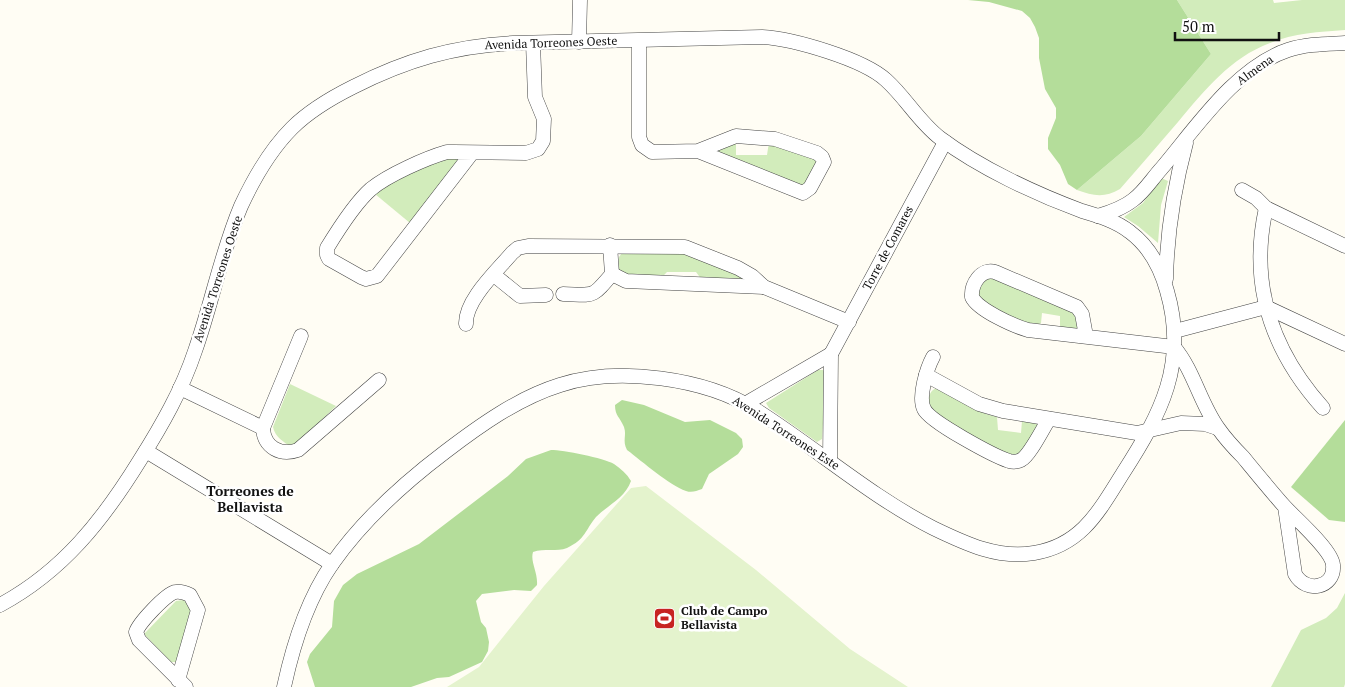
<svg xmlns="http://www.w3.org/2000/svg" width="1345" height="687" font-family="'PT Serif',serif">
  <rect width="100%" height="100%" fill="#fffdf4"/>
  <g fill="#d2ecbb">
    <path d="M1177 0H1273L1274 3 1302 0H1345V30C1319 32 1294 33 1270 43 1230 58 1205 90 1178 122 1159 144 1140 166 1120 189 1105 198 1093 196 1077 190L1141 136 1211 54Z"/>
    <polygon points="734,142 736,145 736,155 767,155 769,142 818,159 806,187 717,151"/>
    <polygon points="447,156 456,158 458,160 410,223 375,194 379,189"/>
    <polygon points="1161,178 1168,181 1161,205 1158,243 1138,226 1124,217 1143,203"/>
    <polygon points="682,250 743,274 744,280 702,280 696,272 667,272 660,279 627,277 618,271 619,257 622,253"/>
    <polygon points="987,276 1076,312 1079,327 1078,329 1060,327 1060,316 1042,313 1041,323 1039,324 1018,322 979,301 976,295"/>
    <polygon points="818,370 823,370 826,374 822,439 817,442 769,408 766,403"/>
    <path d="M290 384 336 406 301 440 291 447C284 442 275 437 273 427Z"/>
    <path d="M937 388 986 414 997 417 998 430 1021 433 1022 421 1038 423 1039 425 1020 454 1015 457 968 437 929 410C929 401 927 391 937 388Z"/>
    <polygon points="1345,593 1345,684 1344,687 1271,687 1301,630 1326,618 1337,608"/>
    <polygon points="183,600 189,602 192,608 179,662 171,662 144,634 176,601"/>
  </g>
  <g fill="#b4dd9a">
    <polygon points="968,0 1177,0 1211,54 1141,136 1077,190 1068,184 1060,165 1048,149 1048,138 1056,118 1056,108 1045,89 1039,58 1039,38 1035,27 1030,18 1022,11 989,2"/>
    <path d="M622 400 644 405 685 422 710 420 736 433 742 439 743 447 738 454 709 474 702 489C696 491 692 493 686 491 669 485 643 462 627 450 622 440 627 436 624 427 620 417 615 416 615 405Z"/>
    <polygon points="1345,420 1345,522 1329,520 1291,487"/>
    <path d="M551 450C563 450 604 458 614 464 621 469 627 474 631 481 625 498 608 505 596 517 585 530 586 539 567 548 557 552 544 548 533 552 530 562 538 572 537 585L531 591 514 590 482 594 476 601 481 622 486 628 489 642 488 651 482 662 449 677 437 678 411 687H315L307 662 310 654 332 627 334 601 343 585 357 574 419 544 508 476 526 459Z"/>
  </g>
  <polygon fill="#e4f3cd" points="646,486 756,570 850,649 908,687 447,687 479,667 544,586 631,488"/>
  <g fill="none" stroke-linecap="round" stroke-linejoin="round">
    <defs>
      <g id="minor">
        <polyline points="639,41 639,137 642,145 652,152 698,151 736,136 775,139 817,153 822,157 824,162 810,188 803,193 698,151"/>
        <polyline points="579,42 580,0"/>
        <path d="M472 153 377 276 366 279 361 277 329 259 327 255V248C338 230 355 203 371 189 388 175 426 158 447 152H454L526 153 538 149 543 141 544 119 535 97 533 43"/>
        <polyline points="1242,190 1256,198 1266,208 1345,246"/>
        <path d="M1266 208C1249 284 1272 351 1323 408"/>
        <path d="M1098 216C1111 212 1123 208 1133 200 1144 192 1152 179 1161 169 1195 129 1236 67 1288 50 1306 44 1326 44 1345 43"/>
        <polyline points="612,274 626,281 764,287"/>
        <polyline points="494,275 520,296 546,295"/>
        <path d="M1166 279C1167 233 1174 188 1186 143"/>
        <path d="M563 294C594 295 591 299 612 274L610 245"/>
        <path d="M466 324C465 300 497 271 512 253L518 248 528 246 685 247 738 268 752 276 764 287 849 322"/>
        <polyline points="1175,331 1266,307 1345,344"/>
        <path d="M301 336 263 428C264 448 281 456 298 450L379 380"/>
        <path d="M1086 336 1082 314 1077 307 995 272C981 268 971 284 972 297 978 310 1014 326 1028 330L1174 347C1194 371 1200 403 1218 428 1225 438 1234 448 1243 457 1257 474 1270 490 1285 507 1296 519 1332 550 1333 565 1335 588 1306 594 1295 574L1285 507"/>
        <path d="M933 357C927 368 918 397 924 409 930 422 994 456 1009 461 1013 462 1017 462 1021 460 1030 455 1043 428 1049 419"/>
        <polyline points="926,375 979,404 1003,411 1137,433 1181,423 1205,424 1217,428"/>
        <polyline points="180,388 263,428"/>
        <polyline points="745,404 831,354"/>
        <polyline points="146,451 332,564"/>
        <polyline points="830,461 831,354 945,142"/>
        <path d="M0 605C63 571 103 520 140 460 162 425 182 390 195 351 212 303 221 253 241 206 254 178 270 150 292 128 310 110 331 98 353 87 406 60 454 46 513 43L762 37C794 39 863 59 886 80 906 98 919 122 940 138 980 168 1036 194 1082 211 1099 216 1116 221 1130 232 1150 247 1161 269 1167 291 1188 363 1161 414 1123 473 1099 511 1082 545 1034 553 998 559 966 544 933 528 870 496 816 448 756 410 705 378 618 366 560 385 518 398 479 426 445 452 404 483 362 521 332 564 307 600 293 645 284 687"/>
        <path d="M178 680 198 610 190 595C186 593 180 591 175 592 165 595 139 623 136 632L139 640 186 687"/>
      </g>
    </defs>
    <use href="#minor" stroke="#444" stroke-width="15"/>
    <use href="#minor" stroke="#fff" stroke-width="14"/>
  </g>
  <defs>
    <symbol id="stadium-square" viewBox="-11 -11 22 22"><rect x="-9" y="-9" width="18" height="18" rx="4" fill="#c72322" stroke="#fff"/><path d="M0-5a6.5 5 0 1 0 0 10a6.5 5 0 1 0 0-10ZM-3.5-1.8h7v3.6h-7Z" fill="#fff"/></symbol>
  </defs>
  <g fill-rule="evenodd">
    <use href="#stadium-square" x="652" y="606" width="25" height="25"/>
  </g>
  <g text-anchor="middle" stroke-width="5" stroke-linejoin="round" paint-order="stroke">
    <g font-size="12" fill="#111" stroke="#fff">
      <text transform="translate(551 43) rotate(-2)" y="4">Avenida Torreones Oeste</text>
      <text transform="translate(1255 70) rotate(-36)" y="4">Almena</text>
      <text transform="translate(888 248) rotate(-62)" y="4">Torre de Comares</text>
      <text transform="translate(218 279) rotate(-72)" y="4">Avenida Torreones Oeste</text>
      <text transform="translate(786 433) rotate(33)" y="4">Avenida Torreones Este</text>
    </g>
    <g font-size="12" font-weight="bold" fill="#111" stroke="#fff" text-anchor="start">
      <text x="681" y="615">Club de Campo<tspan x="681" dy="14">Bellavista</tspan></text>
    </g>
    <g font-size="14" font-weight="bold" fill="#111" stroke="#fff">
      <text x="250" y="496">Torreones de<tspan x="250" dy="16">Bellavista</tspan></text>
    </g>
  </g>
  <path d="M1175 32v8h104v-8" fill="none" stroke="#111111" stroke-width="2.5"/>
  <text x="1182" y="32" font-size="15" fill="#111111" stroke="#ffffff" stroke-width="4" paint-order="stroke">50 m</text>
</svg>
